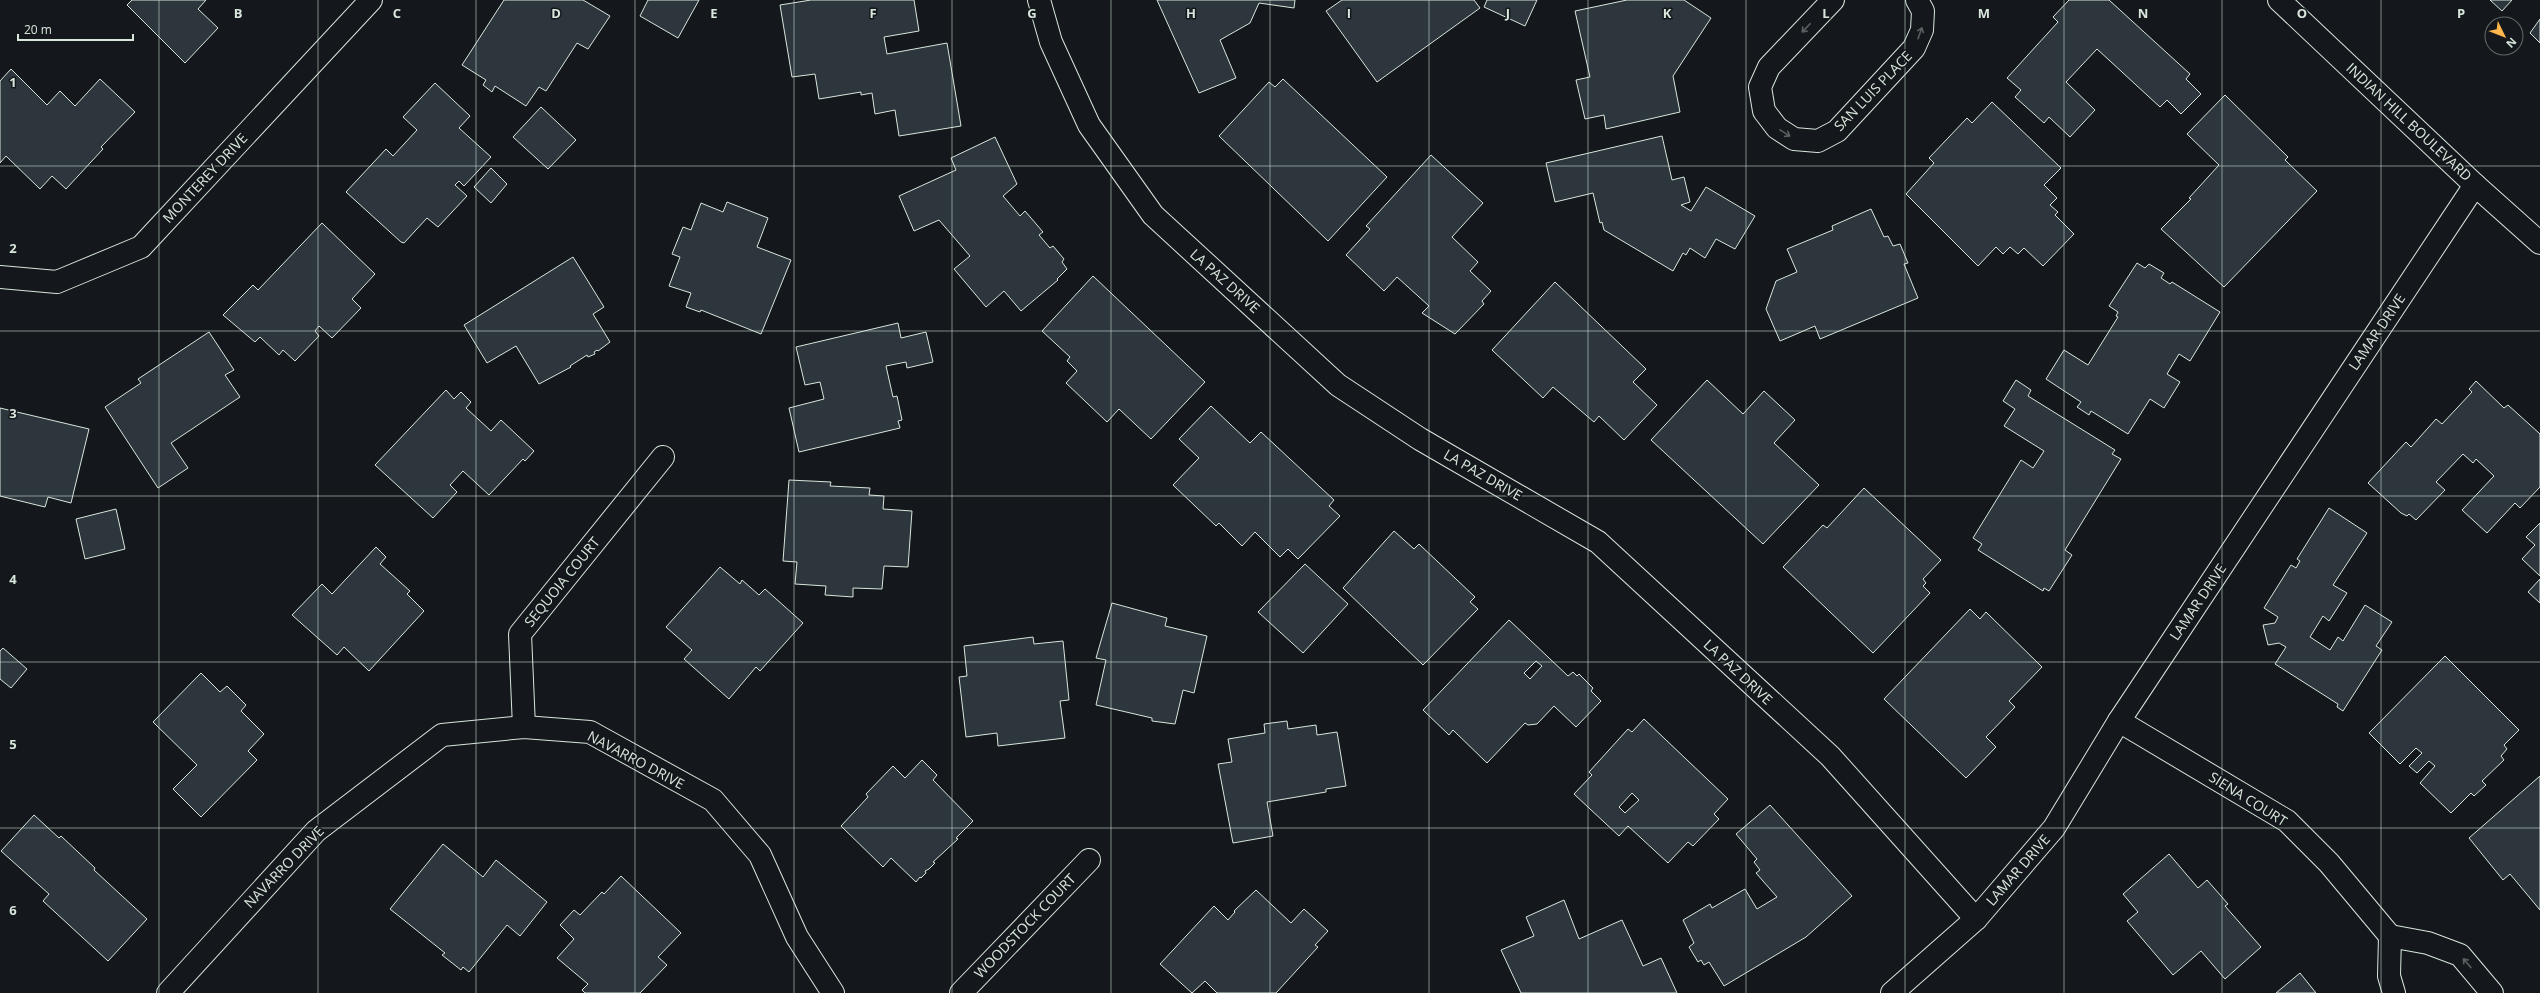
<svg xmlns="http://www.w3.org/2000/svg" width="2540" height="993" font-family="'Open Sans',sans-serif">
  <rect width="100%" height="100%" fill="#14181c"/>
  <g fill="#2c363c" stroke="#d8e6dc" fill-rule="evenodd">
    <polygon points="132,0 206,0 198,9 218,28 185,63 127,5"/>
    <polygon points="504,0 583,0 610,16 588,49 577,43 546,91 539,87 526,106 495,86 492,92 483,85 486,80 462,65"/>
    <polygon points="648,0 699,0 678,38 640,16"/>
    <polygon points="811,0 914,0 919,31 884,37 887,54 947,43 961,126 899,136 895,110 875,114 872,93 861,95 861,92 819,99 815,74 792,77 780,5"/>
    <polygon points="1157,0 1295,0 1294,8 1259,3 1250,23 1220,40 1236,78 1199,93"/>
    <polygon points="1342,0 1474,0 1480,8 1377,82 1326,11"/>
    <polygon points="1487,0 1537,0 1525,26 1484,7"/>
    <polygon points="1627,0 1684,0 1711,18 1673,76 1680,112 1606,129 1604,115 1585,119 1576,80 1590,77 1575,11"/>
    <polygon points="2069,0 2109,0 2190,74 2186,79 2201,94 2181,114 2167,100 2160,107 2097,49 2066,82 2095,110 2070,137 2049,117 2044,123 2015,97 2021,90 2007,78 2058,22 2053,17"/>
    <polygon points="2490,0 2512,0 2502,11"/>
    <polygon points="2540,19 2540,43 2530,33"/>
    <polygon points="11,69 47,105 60,91 75,106 100,79 135,112 101,147 103,149 66,189 52,176 40,189 6,156 0,163 0,81"/>
    <polygon points="1283,79 1387,177 1328,241 1219,136 1269,82 1275,87"/>
    <polygon points="435,83 470,116 459,128 491,157 464,186 459,181 455,185 467,196 438,227 427,218 404,243 401,242 346,192 386,149 393,156 417,130 403,117"/>
    <polygon points="2225,95 2288,157 2285,160 2317,191 2224,287 2161,229 2191,199 2189,198 2219,165 2187,134"/>
    <polygon points="1992,102 2061,168 2044,185 2057,198 2050,205 2058,212 2055,215 2074,234 2043,266 2024,248 2018,254 2010,247 2003,254 1996,247 1978,266 1906,194 1934,163 1929,158 1967,118 1972,123"/>
    <polygon points="541,107 576,140 548,169 513,137"/>
    <polygon points="1662,136 1672,180 1684,177 1690,202 1681,205 1691,211 1706,187 1755,216 1735,249 1716,239 1705,258 1690,248 1686,255 1683,253 1673,271 1604,230 1602,222 1600,223 1593,193 1555,202 1546,163"/>
    <polygon points="995,137 1017,184 1003,196 1020,216 1025,211 1043,232 1039,235 1050,248 1053,246 1064,259 1062,262 1067,269 1057,279 1058,280 1021,311 1004,291 986,307 954,269 970,256 939,220 914,231 899,196 956,170 951,158"/>
    <polygon points="1431,155 1483,203 1452,237 1478,262 1470,271 1491,291 1482,301 1484,304 1455,334 1422,313 1429,306 1397,277 1384,291 1346,255 1370,229 1366,226"/>
    <polygon points="491,168 507,184 491,203 474,187"/>
    <polygon points="727,202 768,218 757,247 791,260 761,334 701,310 700,312 686,307 691,293 669,286 680,257 672,254 683,227 691,230 701,203 723,212"/>
    <polygon points="1871,209 1884,237 1888,236 1893,246 1900,244 1908,263 1904,264 1918,298 1820,339 1815,326 1780,341 1766,309 1776,281 1797,272 1787,249 1833,230 1832,226"/>
    <polygon points="322,223 375,274 352,299 361,308 332,338 319,326 315,331 319,336 295,361 283,350 279,355 260,337 255,342 223,315 253,285 258,290"/>
    <polygon points="573,257 604,307 593,314 610,342 598,351 597,350 594,352 595,354 588,357 587,355 570,366 571,367 539,384 516,346 487,363 464,325"/>
    <polygon points="2137,263 2145,268 2149,264 2164,273 2161,278 2170,284 2172,282 2220,312 2190,361 2179,354 2167,374 2180,382 2164,408 2150,399 2128,434 2091,411 2089,415 2077,407 2081,402 2046,379 2064,350 2088,365 2118,317 2116,316 2118,312 2109,306"/>
    <polygon points="1093,276 1205,382 1151,439 1119,409 1107,422 1066,383 1077,371 1067,361 1070,357 1042,331"/>
    <polygon points="1555,282 1646,369 1633,382 1657,405 1624,440 1599,416 1594,422 1553,387 1543,398 1492,350"/>
    <polygon points="898,323 901,338 926,332 933,362 907,368 906,362 886,366 893,397 897,396 902,420 898,421 900,428 799,452 789,408 824,399 820,382 805,385 796,347"/>
    <polygon points="209,332 234,370 225,375 240,397 171,443 188,468 158,488 105,407 141,383 138,379"/>
    <polygon points="1707,380 1743,414 1764,391 1795,420 1774,443 1819,485 1763,544 1651,440"/>
    <polygon points="2016,380 2031,390 2028,396 2115,450 2112,454 2121,459 2065,550 2072,555 2049,591 2044,588 2043,591 1978,550 1982,544 1973,538 2021,460 2033,468 2044,451 2004,426 2015,409 2003,401"/>
    <polygon points="2476,381 2504,408 2508,405 2540,434 2540,487 2520,508 2515,503 2487,533 2462,510 2494,476 2476,459 2473,463 2463,454 2436,482 2445,490 2416,520 2409,514 2407,516 2401,513 2368,483 2406,442 2411,447 2436,419 2442,424 2472,392 2469,389"/>
    <polygon points="446,390 454,399 461,392 471,402 466,408 491,431 501,420 534,451 525,461 523,459 489,495 463,471 450,485 457,492 433,518 375,465"/>
    <polygon points="1211,406 1250,443 1261,432 1334,500 1329,506 1340,516 1298,559 1288,549 1280,557 1255,532 1242,546 1219,523 1216,526 1173,485 1199,458 1179,439"/>
    <polygon points="0,408 89,429 71,503 48,497 45,507 0,496"/>
    <polygon points="789,480 831,482 830,486 870,488 869,495 884,496 883,509 912,511 908,567 884,566 882,589 853,588 853,597 825,595 826,586 795,584 797,562 783,561"/>
    <polygon points="1864,488 1941,560 1923,579 1926,583 1923,586 1930,593 1873,653 1783,567 1823,525 1827,528"/>
    <polygon points="2329,508 2367,533 2333,585 2347,593 2329,621 2323,616 2310,637 2330,650 2338,637 2343,641 2365,605 2392,622 2376,646 2382,650 2343,711 2337,707 2338,704 2275,664 2286,647 2279,643 2268,645 2263,625 2275,623 2278,617 2264,608 2291,565 2296,568 2300,561 2297,559"/>
    <polygon points="116,509 125,549 85,559 76,519"/>
    <polygon points="2540,523 2540,576 2522,559 2535,545 2526,537"/>
    <polygon points="1394,531 1414,549 1419,544 1475,597 1470,602 1478,609 1423,665 1343,588"/>
    <polygon points="376,547 386,557 380,564 410,591 407,594 424,611 369,671 344,647 337,655 292,615 322,584 332,594"/>
    <polygon points="1305,564 1348,604 1303,653 1258,612"/>
    <polygon points="720,567 740,584 742,580 759,595 765,589 803,623 760,671 756,667 729,699 684,659 692,650 666,627"/>
    <polygon points="2540,579 2540,603 2528,592"/>
    <polygon points="1112,603 1167,618 1165,626 1207,636 1194,693 1183,690 1175,724 1152,721 1152,718 1096,705 1106,660 1096,658"/>
    <polygon points="1970,609 1980,619 1986,612 2042,667 2009,701 2015,707 1986,737 1996,747 1966,778 1884,699"/>
    <path d="M1509 620 1568 676 1573 672 1577 676 1579 674 1593 688 1591 691 1601 701 1576 727 1554 706 1537 724 1528 725 1525 723 1487 763 1453 730 1449 735 1423 710ZM1536 661 1542 666 1530 679 1524 673Z"/>
    <polygon points="1033,637 1034,644 1063,641 1069,700 1060,701 1065,738 998,746 997,733 966,737 959,677 967,676 964,646"/>
    <polygon points="3,648 27,669 11,688 0,679 0,651"/>
    <polygon points="2445,656 2519,730 2504,745 2507,749 2501,756 2504,760 2482,781 2486,785 2474,796 2471,793 2451,813 2420,783 2435,766 2429,761 2417,773 2409,766 2422,753 2416,748 2400,764 2369,733"/>
    <polygon points="201,673 220,692 227,686 246,705 241,711 264,734 248,751 257,760 201,817 173,789 197,765 153,722"/>
    <path d="M1644 719 1728 799 1714 814 1719 819 1693 846 1688 842 1668 863 1628 826 1619 836 1574 794 1592 775 1589 772 1628 729 1632 732ZM1632 793 1639 800 1625 813 1619 807Z"/>
    <polygon points="1287,721 1288,729 1316,725 1317,735 1337,732 1346,786 1326,789 1326,792 1267,802 1273,836 1233,843 1218,764 1232,762 1228,739 1265,733 1264,724"/>
    <polygon points="922,760 937,775 933,780 973,821 956,838 958,839 933,862 935,863 929,869 925,871 926,873 921,878 920,877 916,882 891,858 883,867 841,826 868,797 866,794 893,766 905,778"/>
    <polygon points="2540,776 2540,910 2510,874 2503,880 2469,838"/>
    <polygon points="1770,805 1852,896 1806,937 1724,986 1709,962 1704,965 1701,960 1698,962 1689,947 1694,943 1683,920 1710,904 1712,908 1745,889 1757,909 1777,897 1756,873 1760,870 1754,862 1757,859 1736,834"/>
    <polygon points="34,815 59,838 61,836 95,868 94,870 147,919 108,961 43,901 49,894 1,851"/>
    <polygon points="443,844 483,877 496,860 547,902 520,936 507,925 469,972 463,967 461,970 442,955 445,953 390,909"/>
    <polygon points="2169,854 2198,888 2207,880 2228,904 2225,906 2261,947 2225,979 2201,951 2173,975 2127,921 2138,912 2123,894"/>
    <polygon points="621,876 681,933 658,957 667,965 640,993 585,993 582,990 588,984 557,958 574,939 560,925 574,910 580,915 602,892 604,894"/>
    <polygon points="1256,890 1291,923 1304,909 1328,931 1315,945 1318,947 1276,993 1217,993 1205,981 1192,993 1160,964 1214,906 1228,920 1235,912 1234,911"/>
    <polygon points="1564,900 1579,939 1622,920 1643,966 1661,958 1677,993 1521,993 1501,950 1534,936 1526,917"/>
    <polygon points="2300,973 2316,993 2276,993"/>
  </g>
  <g fill="none" stroke-linecap="round" stroke-linejoin="round">
    <defs>
      <g id="minor">
        <polyline points="1039,0 1051,42 1089,125 1153,215 1338,385 1420,439 1598,542 1830,756 1976,919"/>
        <polyline points="1833,0 1769,67 1760,87 1764,111 1777,128 1794,139 1818,141 1837,131 1914,48 1922,30 1923,11 1917,0"/>
        <polyline points="0,277 57,282 141,247 371,0"/>
        <polyline points="2119,721 2287,821 2329,863 2390,936"/>
        <polyline points="524,727 520,634 663,457"/>
        <polyline points="168,993 316,831 442,735 524,727 590,732 713,800 760,855 797,937 833,993"/>
        <polyline points="961,993 1089,860"/>
        <polyline points="1892,993 1976,919 2054,828 2119,721 2475,185"/>
        <polyline points="2394,993 2389,976 2390,936 2428,943 2460,955 2492,993"/>
      </g>
      <polyline id="tertiary" points="2279,0 2475,185 2540,243"/>
    </defs>
    <use href="#minor" stroke="#d8e6dc" stroke-width="24"/>
    <use href="#tertiary" stroke="#d8e6dc" stroke-width="24"/>
    <use href="#minor" stroke="#14181c" stroke-width="22"/>
    <use href="#tertiary" stroke="#14181c" stroke-width="22"/>
  </g>
  <defs><path id="oneway-shaft" d="M-6 0H5M1.5-3L5.5 0L1.5 3" fill="none" stroke-width="1.6" stroke-linecap="round" stroke-linejoin="round"/></defs>
  <g stroke="#59605f">
    <use href="#oneway-shaft" transform="translate(1806 28) rotate(134)"/>
    <use href="#oneway-shaft" transform="translate(1920 33) rotate(-71)"/>
    <use href="#oneway-shaft" transform="translate(1785 133) rotate(32)"/>
    <use href="#oneway-shaft" transform="translate(2467 963) rotate(-130)"/>
  </g>
  <path fill="none" stroke="#d8e6dc" stroke-width="1" stroke-opacity="0.55" d="M159 0V993M318 0V993M476 0V993M635 0V993M794 0V993M952 0V993M1111 0V993M1270 0V993M1429 0V993M1588 0V993M1746 0V993M1905 0V993M2064 0V993M2222 0V993M2381 0V993M0 166H2540M0 331H2540M0 496H2540M0 662H2540M0 828H2540"/>
  <g text-anchor="middle" stroke-width="3" stroke-linejoin="round" paint-order="stroke">
    <g font-size="14" fill="#d8e6dc" stroke="#14181c">
      <text transform="translate(1873 91) rotate(-46)" y="5">SAN LUIS PLACE</text>
      <text transform="translate(2409 122) rotate(43)" y="5">INDIAN HILL BOULEVARD</text>
      <text transform="translate(205 178) rotate(-47)" y="5">MONTEREY DRIVE</text>
      <text transform="translate(1225 281) rotate(42)" y="5">LA PAZ DRIVE</text>
      <text transform="translate(2377 332) rotate(-56)" y="5">LAMAR DRIVE</text>
      <text transform="translate(1483 475) rotate(30)" y="5">LA PAZ DRIVE</text>
      <text transform="translate(562 582) rotate(-51)" y="5">SEQUOIA COURT</text>
      <text transform="translate(2198 602) rotate(-56)" y="5">LAMAR DRIVE</text>
      <text transform="translate(1738 672) rotate(43)" y="5">LA PAZ DRIVE</text>
      <text transform="translate(636 760) rotate(28)" y="5">NAVARRO DRIVE</text>
      <text transform="translate(2248 799) rotate(32)" y="5">SIENA COURT</text>
      <text transform="translate(284 867) rotate(-46)" y="5">NAVARRO DRIVE</text>
      <text transform="translate(2018 870) rotate(-49)" y="5">LAMAR DRIVE</text>
      <text transform="translate(1025 926) rotate(-46)" y="5">WOODSTOCK COURT</text>
    </g>
  </g>
  <g font-size="13" text-anchor="middle" font-weight="bold" fill="#d8e6dc" stroke="#14181c" stroke-width="3" stroke-linejoin="round" paint-order="stroke">
    <text x="238" y="18">B</text>
    <text x="397" y="18">C</text>
    <text x="556" y="18">D</text>
    <text x="714" y="18">E</text>
    <text x="873" y="18">F</text>
    <text x="1032" y="18">G</text>
    <text x="1191" y="18">H</text>
    <text x="1349" y="18">I</text>
    <text x="1508" y="18">J</text>
    <text x="1667" y="18">K</text>
    <text x="1826" y="18">L</text>
    <text x="1984" y="18">M</text>
    <text x="2143" y="18">N</text>
    <text x="2302" y="18">O</text>
    <text x="2461" y="18">P</text>
    <text x="13" y="87">1</text>
    <text x="13" y="253">2</text>
    <text x="13" y="418">3</text>
    <text x="13" y="584">4</text>
    <text x="13" y="749">5</text>
    <text x="13" y="915">6</text>
  </g>
  <g transform="translate(2504 36) rotate(133)"><circle r="19" fill="#14181c" stroke="#626a69"/>
  <path d="M0-3L7 15L0 10L-7 15Z" fill="#ffb74d"/>
  <text y="-6" font-size="11" font-weight="bold" text-anchor="middle" fill="#d8e6dc">N</text>
  </g>
  <path d="M18 34v6h115v-6" fill="none" stroke="#d8e6dc" stroke-width="2"/>
  <text x="24" y="34" font-size="12" fill="#d8e6dc" stroke="#14181c" stroke-width="3" paint-order="stroke">20 m</text>
</svg>
